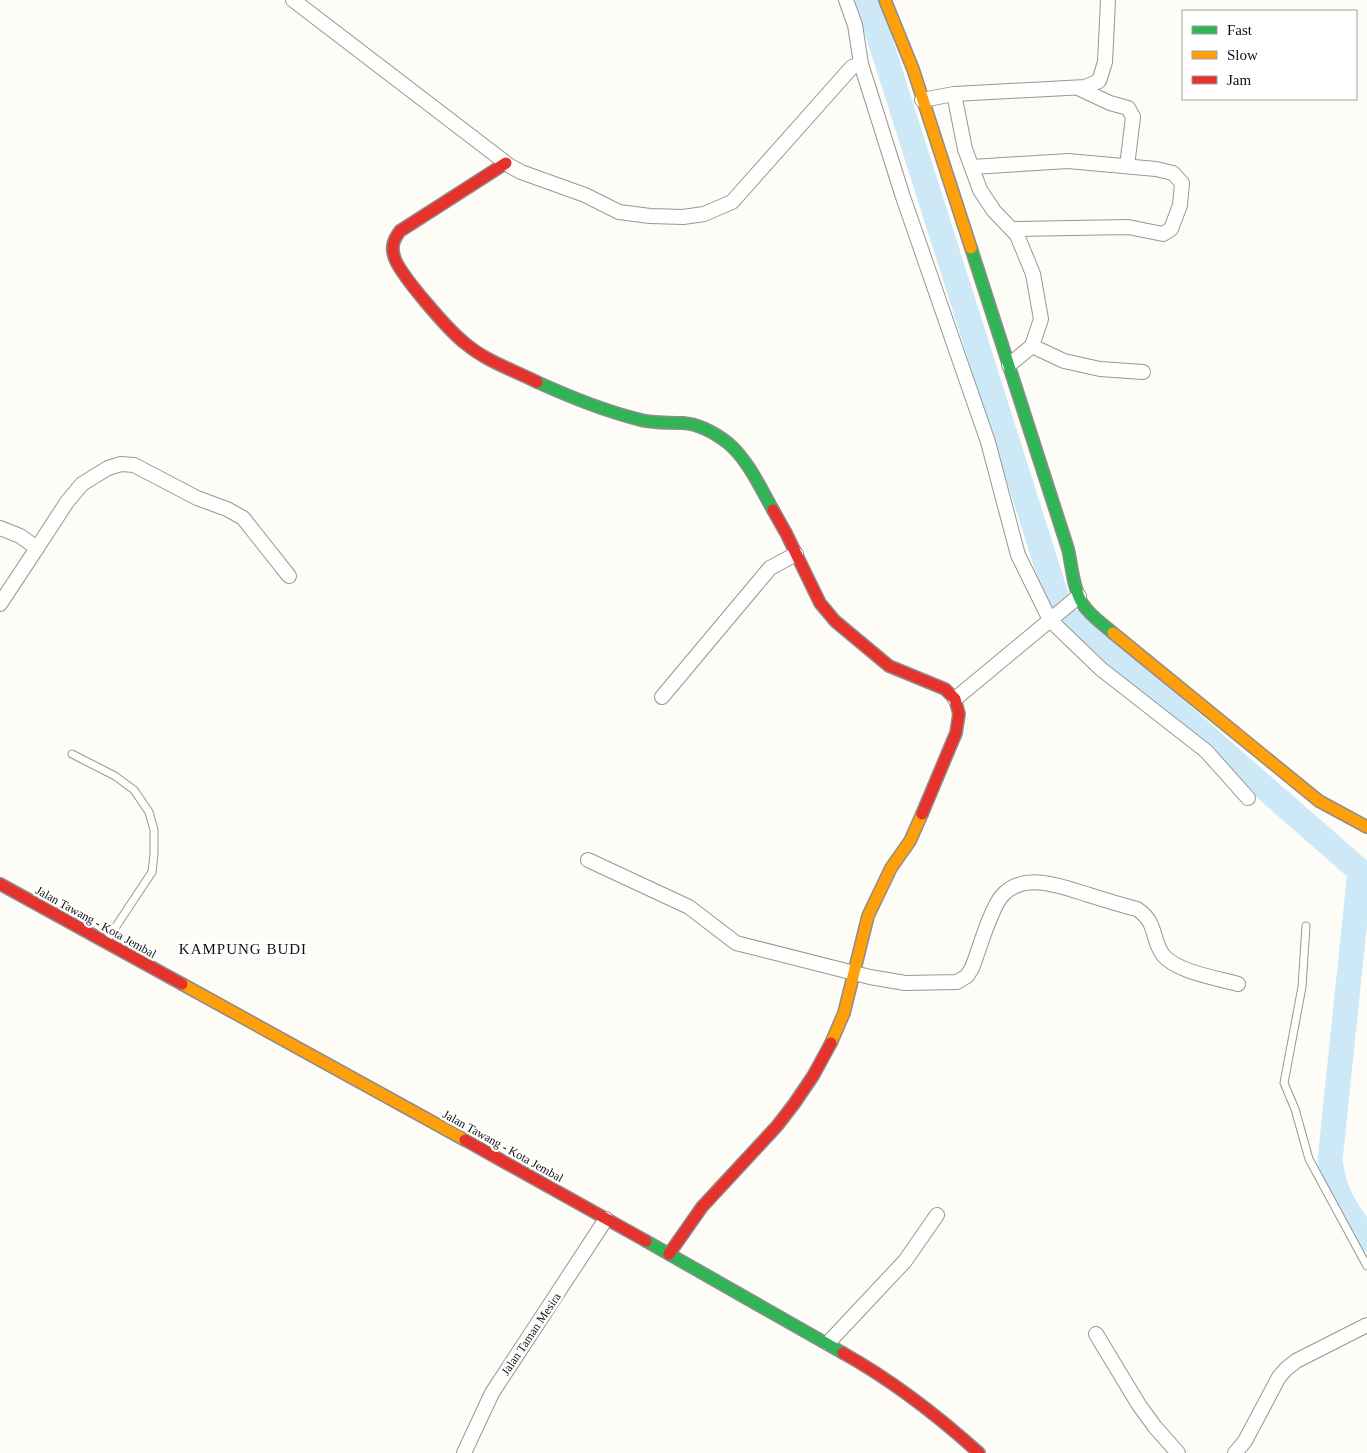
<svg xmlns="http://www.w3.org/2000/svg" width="1367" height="1453" font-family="Georgia,serif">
  <rect width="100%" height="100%" fill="#fdfcf7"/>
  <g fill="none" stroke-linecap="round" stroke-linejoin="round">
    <g stroke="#cde8f7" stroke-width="25">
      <polyline points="865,0 874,21 1056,595"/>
      <path d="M1075 622 1360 871 1330 1160C1334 1196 1347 1210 1367 1239"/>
    </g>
    <defs>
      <g id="lane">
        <polyline points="72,754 115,776 134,790 149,812 154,830 154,854 152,872 107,940"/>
        <polyline points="1306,926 1302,987 1284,1083 1295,1109 1309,1159 1367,1266"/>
      </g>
      <g id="street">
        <polyline points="293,0 510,166 521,172 585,195 619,212 650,216 683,217 704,214 732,202 852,67 861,64"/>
        <polyline points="846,0 855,25 861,64 903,197 988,442 1018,555 1050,620 1101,669 1206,751 1248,798"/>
        <polyline points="1078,88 1110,103 1128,108 1133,117 1127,166"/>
        <polyline points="954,94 965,149 980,190 994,211 1017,235 1033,274 1041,319 1032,346 1009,365"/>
        <polyline points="922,100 954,94 1085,87 1099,81 1105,62 1108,0"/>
        <polyline points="972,167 1068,161 1156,169 1173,173 1182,183 1180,205 1171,229 1163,234 1128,227 1012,229"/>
        <polyline points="1032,346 1064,361 1100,369 1143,372"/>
        <polyline points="0,528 20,536 37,548 0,604"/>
        <polyline points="37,548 67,502 82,484 108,468 121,464 134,465 197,498 227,509 243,518 289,576"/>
        <polyline points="662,697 770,568 796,554"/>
        <polyline points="955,699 1079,596"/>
        <path d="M588 860 689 907 736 943 870 977 905 983 957 982 967 976 972 968C979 950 990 911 1001 897 1023 870 1063 887 1089 895 1105 900 1121 905 1137 909 1158 923 1151 939 1163 955 1177 972 1217 978 1238 984"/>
        <polyline points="1096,1334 1139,1405 1155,1427 1178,1453"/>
        <polyline points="828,1343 905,1261 937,1215"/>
        <polyline points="464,1453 492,1393 606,1219"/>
        <polyline points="1235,1453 1245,1441 1279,1377 1286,1369 1296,1361 1367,1325"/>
      </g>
      <g id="fast">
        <path d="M971 248 1068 549C1072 566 1073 588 1082 603 1089 615 1103 624 1113 633"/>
        <path d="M537 382C570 397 602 410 637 419 654 424 666 422 683 423 699 424 715 433 728 443 748 460 760 487 773 510"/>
        <polyline points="646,1241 843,1353"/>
      </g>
      <g id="slow">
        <polyline points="885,0 913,69 971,248"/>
        <polyline points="1113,633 1319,801 1367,827"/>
        <polyline points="182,984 465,1140"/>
        <polyline points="831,1043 844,1013 868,916 891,868 910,841 922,814"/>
      </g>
      <g id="jam">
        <path d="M506 163 400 231C394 239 391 246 394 256 398 273 450 332 466 344 486 361 513 370 537 382"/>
        <polyline points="773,510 786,533 820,603 835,621 889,666 945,689 955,699 959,714 956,733 922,814"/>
        <polyline points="0,884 182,984"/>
        <polyline points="465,1140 646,1241"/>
        <polyline points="669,1254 702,1207 777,1126 794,1104 813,1076 831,1043"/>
        <path d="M843 1353C893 1381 937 1415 979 1453"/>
      </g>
    </defs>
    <use href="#lane" stroke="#979795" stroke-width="9"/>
    <use href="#street" stroke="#979795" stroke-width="16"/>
    <use href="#fast" stroke="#8e8d8b" stroke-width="14"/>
    <use href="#slow" stroke="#8e8d8b" stroke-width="14"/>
    <use href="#jam" stroke="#8e8d8b" stroke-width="14"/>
    <use href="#lane" stroke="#fffffe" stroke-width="7"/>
    <use href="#street" stroke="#fffffe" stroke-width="14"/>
    <use href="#fast" stroke="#30b455" stroke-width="11"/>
    <use href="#slow" stroke="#ff9f0a" stroke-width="11"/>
    <use href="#jam" stroke="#e5322d" stroke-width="11"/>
  </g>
  <g text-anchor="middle" stroke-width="5" stroke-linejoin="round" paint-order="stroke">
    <g font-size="12" fill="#111" stroke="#fff">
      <text transform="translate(96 922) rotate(29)" y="4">Jalan Tawang - Kota Jembal</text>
      <text transform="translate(503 1146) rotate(29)" y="4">Jalan Tawang - Kota Jembal</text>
      <text transform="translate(531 1334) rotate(-56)" y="4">Jalan Taman Mesira</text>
    </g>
    <g font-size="15" letter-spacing="1" fill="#111" stroke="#fff">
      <text x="243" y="954">KAMPUNG BUDI</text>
    </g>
  </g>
  <rect x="1182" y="10" width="175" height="90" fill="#ffffff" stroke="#a0a0a0"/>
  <rect x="1192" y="26" width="25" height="8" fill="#30b455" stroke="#a0a0a0"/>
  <text x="1227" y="35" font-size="15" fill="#111111">Fast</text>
  <rect x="1192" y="51" width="25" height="8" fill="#ff9f0a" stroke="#a0a0a0"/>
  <text x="1227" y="60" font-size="15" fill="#111111">Slow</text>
  <rect x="1192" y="76" width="25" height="8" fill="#e5322d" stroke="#a0a0a0"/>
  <text x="1227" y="85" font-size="15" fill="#111111">Jam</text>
</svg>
